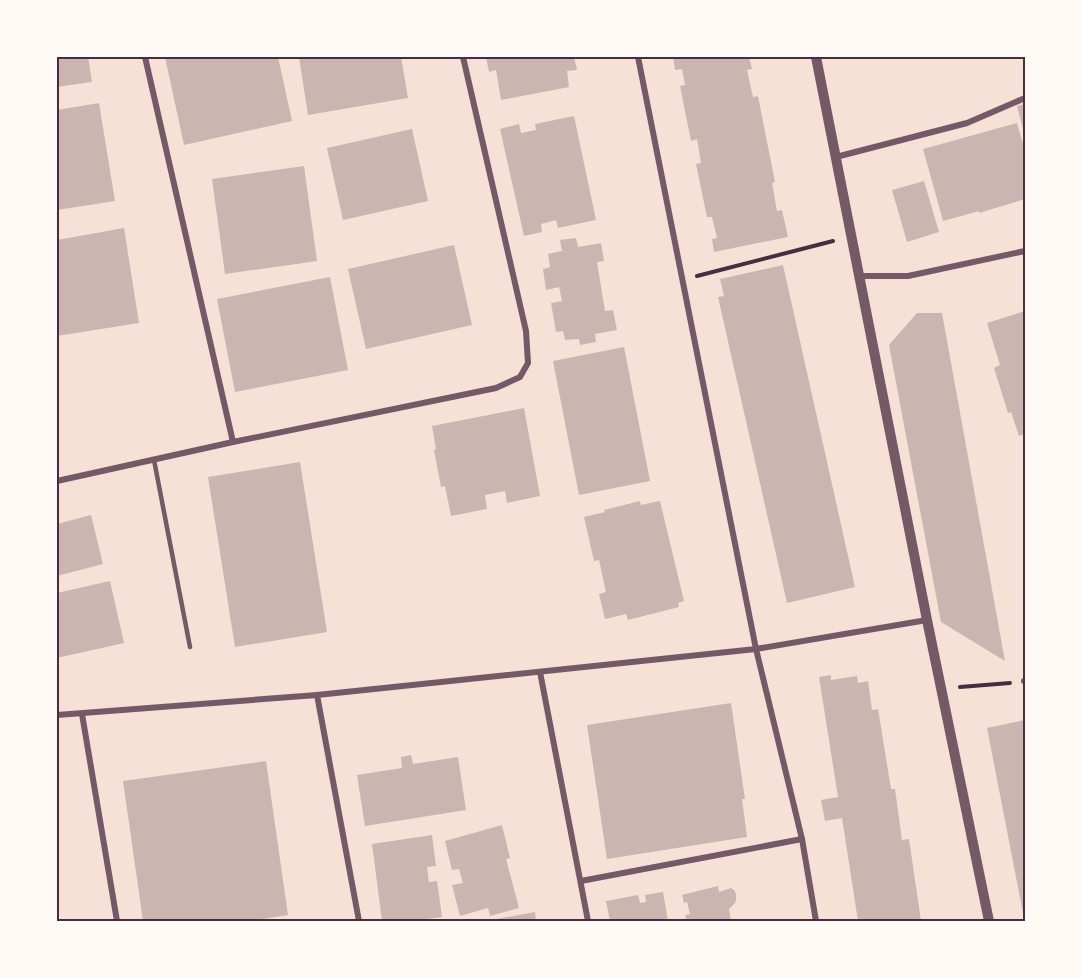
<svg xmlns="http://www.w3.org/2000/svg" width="1082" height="978" font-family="'Source Sans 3',sans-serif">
  <rect width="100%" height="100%" fill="#f7e1d7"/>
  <g fill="#ccb4b1">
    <polygon points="57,57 88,57 92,82 57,87"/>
    <polygon points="165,57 278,57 292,121 184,145"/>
    <polygon points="299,57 401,57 408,98 308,115"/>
    <polygon points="486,57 574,57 577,70 567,71 569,87 501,100 496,70 489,72"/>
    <polygon points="673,57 749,57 752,69 747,70 753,97 758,96 775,182 772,183 777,211 782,210 788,237 714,252 712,239 717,238 712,217 707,217 696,164 701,163 697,139 691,141 680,86 685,85 682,69 675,70"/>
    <polygon points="99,103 115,201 57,210 57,110"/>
    <polygon points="1025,104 1025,133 1024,133 1017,106"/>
    <polygon points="574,116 596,220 558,228 556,220 541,224 542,232 524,236 500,129 519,124 521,133 536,130 535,124"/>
    <polygon points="1017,123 1025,151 1025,199 979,213 979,211 943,221 923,149"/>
    <polygon points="412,129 428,201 343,220 327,148"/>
    <polygon points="304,166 317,261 225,274 212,179"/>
    <polygon points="924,181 939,232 907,242 892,190"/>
    <polygon points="124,228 139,323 57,336 57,240"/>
    <polygon points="576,238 578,247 601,243 604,261 597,262 605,311 613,310 617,330 595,334 596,342 580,345 579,339 565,340 563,331 556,332 551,303 562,301 559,287 546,290 543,269 550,267 548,254 562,251 560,240"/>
    <polygon points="454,245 472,325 366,349 348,269"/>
    <polygon points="783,265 855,587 787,603 718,297 724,296 720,279"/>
    <polygon points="330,277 348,370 235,392 217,299"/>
    <polygon points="1025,311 1025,434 1019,436 1011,412 1008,413 994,368 1000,365 987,323"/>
    <polygon points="917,313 942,313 1005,661 941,622 889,345"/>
    <polygon points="624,347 650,481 579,495 553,361"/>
    <polygon points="524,408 540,496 507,503 505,491 485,495 487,509 451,516 445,486 441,487 434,450 436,449 432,426"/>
    <polygon points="300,462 327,632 235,647 208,477"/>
    <polygon points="640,501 641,505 660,501 684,601 678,603 679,607 628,620 626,614 605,619 599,594 606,592 599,560 594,561 584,517 605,512 604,510"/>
    <polygon points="91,515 103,564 57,576 57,524"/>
    <polygon points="110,581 124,643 57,658 57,593"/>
    <polygon points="831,675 831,680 857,676 858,683 868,681 872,710 878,709 891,789 895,789 902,840 909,839 921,921 858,921 842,818 825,821 821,800 838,797 819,677"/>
    <polygon points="731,703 745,799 742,799 747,837 607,859 587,725"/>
    <polygon points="1025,720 1025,918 1024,918 987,728"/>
    <polygon points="411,755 413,764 458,757 466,810 365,826 357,775 402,768 401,757"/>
    <polygon points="266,761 288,915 249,921 143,921 123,781"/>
    <polygon points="502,825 510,858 506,859 519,908 490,916 488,908 460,916 452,885 463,883 459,869 452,870 445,841"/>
    <polygon points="432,835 436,866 427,867 429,882 437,881 442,917 412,921 382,921 372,844"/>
    <polygon points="718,886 719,892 731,888 734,890 736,894 736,900 735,903 729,909 731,921 687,921 685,915 690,914 687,902 684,903 682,895"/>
    <polygon points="663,892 668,921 610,921 606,901 638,895 640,903 646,902 645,895"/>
    <polygon points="535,912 536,921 491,921 491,920"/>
  </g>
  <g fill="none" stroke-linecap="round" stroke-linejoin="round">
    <g stroke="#4a2c40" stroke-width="4">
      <polyline points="697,276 833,241"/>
      <polyline points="960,687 1010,683"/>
    </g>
    <polyline stroke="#755966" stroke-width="4.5" points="154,460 190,647"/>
    <g stroke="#755966" stroke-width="6">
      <polyline points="145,57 233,442"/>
      <polyline points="638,57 756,649 802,839 816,921"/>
      <polyline points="836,157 967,123 1025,98"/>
      <polyline points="859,276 908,276 1025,251"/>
      <polyline points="57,481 233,442 496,388 520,377 528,363 526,331 463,57"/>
      <polyline points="540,672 588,921"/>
      <polyline points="1024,681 1025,681"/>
      <polyline points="317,695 359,921"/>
      <polyline points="82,714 117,921"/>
      <polyline points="57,715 317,695 756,649 927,620"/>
      <polyline points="581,881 802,839"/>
    </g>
    <polyline stroke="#755966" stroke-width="10" points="816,57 927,620 989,921"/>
  </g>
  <rect width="1082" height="978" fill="none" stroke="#fffaf5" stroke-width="117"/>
  <rect x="58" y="58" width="966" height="862" fill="none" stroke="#4a2c40" stroke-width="2"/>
</svg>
